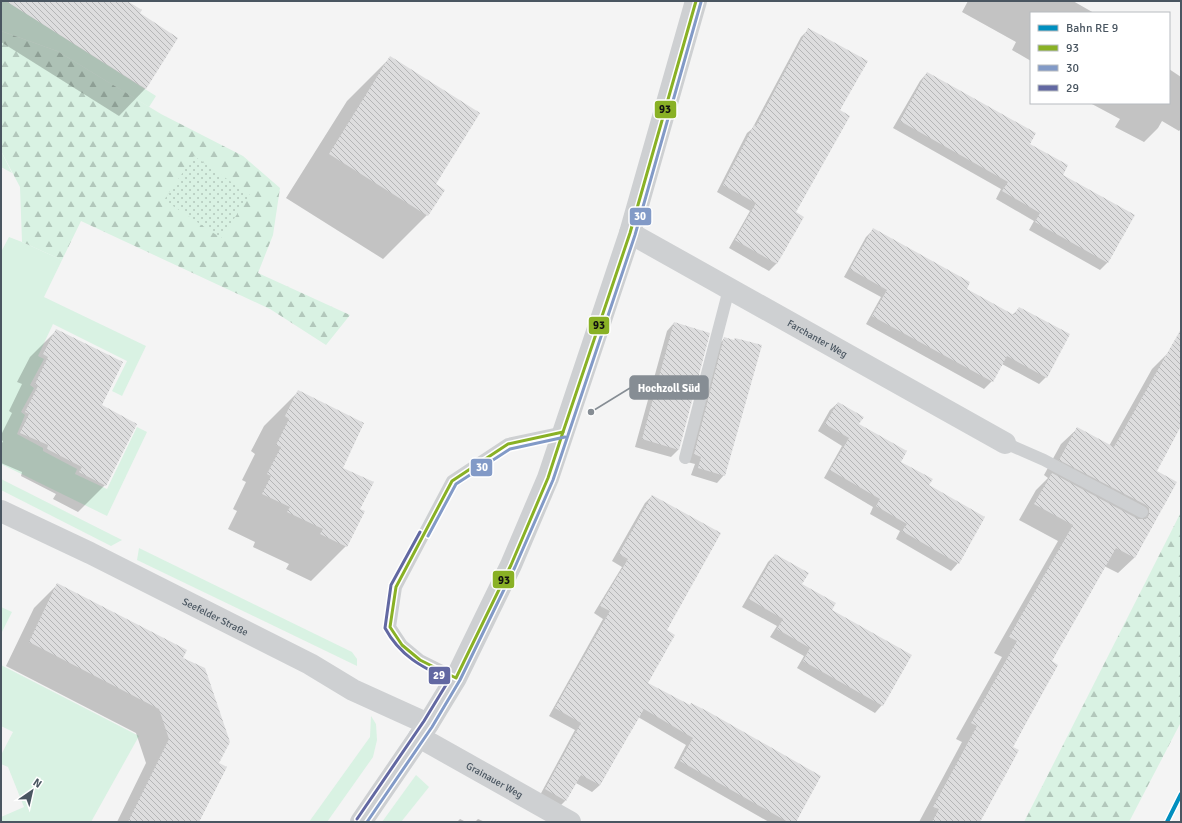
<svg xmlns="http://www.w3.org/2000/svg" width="1182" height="823" font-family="Signika,sans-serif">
  <defs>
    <pattern id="forest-firs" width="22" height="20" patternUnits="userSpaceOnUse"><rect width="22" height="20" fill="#d9f2e3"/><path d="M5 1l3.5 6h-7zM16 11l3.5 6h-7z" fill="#b2c7bb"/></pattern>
    <pattern id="park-dots" width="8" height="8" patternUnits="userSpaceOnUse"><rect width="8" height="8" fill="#d9f2e3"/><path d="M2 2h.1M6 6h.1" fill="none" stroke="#b2c7bb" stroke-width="1.8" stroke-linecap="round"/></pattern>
    <pattern id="building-back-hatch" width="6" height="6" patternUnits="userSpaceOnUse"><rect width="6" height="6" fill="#ddddde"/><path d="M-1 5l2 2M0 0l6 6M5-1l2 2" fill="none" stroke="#b5b6b7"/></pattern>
  </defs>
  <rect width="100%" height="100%" fill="#f4f4f4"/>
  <g fill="#d9f2e3">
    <polygon points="1,1 6,1 156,96 149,107 57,51 1,31"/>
    <polygon points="1,151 12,173 1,167"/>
    <polygon points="9,237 22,242 62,260 44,297 146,346 122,396 112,391 127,361 53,324 38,356 44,359 30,385 34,388 21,412 25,415 17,434 43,448 43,451 77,469 75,474 107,489 137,427 147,432 107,516 1,464 1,252"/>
    <polygon points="1,479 122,540 111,546 1,490"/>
    <polygon points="139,548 352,652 357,659 357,666 137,560"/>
    <polygon points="1,607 12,612 1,634"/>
    <polygon points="1,665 139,736 91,822 1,822 1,817 24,807 8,767 1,764 1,755 13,732 1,726"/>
    <polygon points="371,716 376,724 377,740 373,757 327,822 309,822 370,737"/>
    <polygon points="416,775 429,787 401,822 382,822"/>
  </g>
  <g fill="url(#forest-firs)">
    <polygon points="1,31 57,51 161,114 243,156 280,188 273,235 258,273 350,315 326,345 270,309 81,221 62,260 22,242 20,187 1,151"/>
    <polygon points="1181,512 1181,722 1129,822 1024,822"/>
  </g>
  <polygon fill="url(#park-dots)" points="194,156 250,195 221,238 164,200"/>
  <g fill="#0003">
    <polygon points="1,1 119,1 177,38 145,89 119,116 1,42"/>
    <polygon points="968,1 1073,1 1094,13 1031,13 1031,61 1012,50 1016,42 962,12"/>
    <polygon points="808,30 839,111 795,212 777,263 769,271 729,248 750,211 717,192 747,133 752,129 801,37"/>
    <polygon points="391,57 435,184 443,190 427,215 383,259 286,198 347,101"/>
    <polygon points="1169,69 1181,77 1181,129 1179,131 1162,121 1158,128 1144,142 1115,127 1120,119 1090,103 1169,103"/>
    <polygon points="927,73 1028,144 1108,262 1100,270 1029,230 1034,221 996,199 1001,189 893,128 920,81"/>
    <polygon points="873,230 965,290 1012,315 1019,309 1046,377 1039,384 1002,364 992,381 984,389 866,324 881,297 844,277 866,237"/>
    <polygon points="674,323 678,450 671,457 635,447 667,331"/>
    <polygon points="57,330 100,406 105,485 78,512 53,499 56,494 21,476 22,472 1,463 1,445 3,441 1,440 1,435 12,413 9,411 22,384 17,382 30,357"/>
    <polygon points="1181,331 1181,425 1155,471 1175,482 1134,558 1118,573 1104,566 1051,662 979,822 919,822 962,742 956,739 1002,657 994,653 1058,541 1019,520 1036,490 1048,478 1044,475 1061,444 1077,429 1109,446 1152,369 1168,353"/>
    <polygon points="725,338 724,475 717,483 691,475 695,464 687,462 717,346"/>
    <polygon points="299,391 342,468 359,509 346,546 311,581 286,569 289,564 253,547 255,542 228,529 237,511 233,509 246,482 242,480 255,454 251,451 264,426"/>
    <polygon points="838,403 858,425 928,486 958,563 951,571 896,539 900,531 870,514 873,507 824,478 842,446 818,431 830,410"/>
    <polygon points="652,496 666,630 646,683 795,822 769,822 674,768 686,745 638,717 600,785 592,792 576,783 565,801 558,808 539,797 575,730 549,716 603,619 594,613 622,567 612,561 645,503"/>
    <polygon points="775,555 801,584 831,610 882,705 875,713 797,668 804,656 770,637 777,626 742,607 768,562"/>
    <polygon points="58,584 218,764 198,822 117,822 146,763 136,733 6,666 34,608"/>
    <polygon points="460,819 466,822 457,822"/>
    <polygon points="478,819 485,822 475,822"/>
  </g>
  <g fill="url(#building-back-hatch)">
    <polygon points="6,1 127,1 142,10 140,13 178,38 146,89"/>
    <polygon points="808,28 868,61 840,110 850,116 796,212 804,217 777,264 735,240 756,203 723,185 754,125 756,126"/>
    <polygon points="390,56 480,113 436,184 445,190 428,216 329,154"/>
    <polygon points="927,72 1036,133 1030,144 1068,165 1063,175 1135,215 1108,263 1035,222 1040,213 1002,191 1008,182 900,121"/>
    <polygon points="873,228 970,282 967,289 1014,315 1019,307 1070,334 1047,378 1007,356 993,382 872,316 887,290 850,269"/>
    <polygon points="674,322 710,333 679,450 642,439"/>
    <polygon points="56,329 123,362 102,405 137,424 106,486 79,472 82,467 47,449 48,445 20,433 29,414 25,412 38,386 35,384 48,357 43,354"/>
    <polygon points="1181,329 1181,426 1157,471 1177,482 1135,558 1116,548 1052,661 1058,665 1013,747 1019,750 980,822 932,822 939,809 933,807 977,726 971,723 1017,641 1009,637 1073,525 1034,504 1052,473 1138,519 1146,519 1149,515 1149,508 1146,505 1059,460 1077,427 1114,447"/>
    <polygon points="724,337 734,340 735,338 762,345 725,476 698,468 701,457 694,454"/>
    <polygon points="298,390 364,423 343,468 374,482 360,509 365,511 347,547 320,534 323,529 287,512 290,507 262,494 271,476 267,474 281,447 276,445 289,419 285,416"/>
    <polygon points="838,402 864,417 859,424 907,451 901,462 933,479 929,485 985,517 959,564 902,531 907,524 876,506 880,499 830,470 849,438 825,424"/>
    <polygon points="652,495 721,533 667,630 675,635 648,683 690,705 691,703 707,711 821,776 796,822 788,822 680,761 693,738 644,709 600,785 581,775 566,801 545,789 581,723 555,708 610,611 600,606 628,559 619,554"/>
    <polygon points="775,554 809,573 802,584 836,603 832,610 912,655 883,706 803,661 810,648 777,629 783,619 749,599"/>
    <polygon points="57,583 187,650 183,658 205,668 230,742 219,763 227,767 199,822 128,822 169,739 159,709 29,642"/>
  </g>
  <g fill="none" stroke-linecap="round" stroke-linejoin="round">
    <g stroke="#ced0d2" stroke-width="12">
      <polyline points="1005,443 1044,460 1142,512"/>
      <polyline points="685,458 729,289"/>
      <polyline points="456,678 420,660 402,645 390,627 396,587 452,481 508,444 564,432"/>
    </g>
    <g stroke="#ced0d2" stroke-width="22">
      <path id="s1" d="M630 233 1005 443"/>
      <path id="s2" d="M1 511 90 553 310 664 353 690 428 724"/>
      <path id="s3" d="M419 737 570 822"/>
      <polyline points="361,822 428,724 456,678 511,565 548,478 630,233 696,1"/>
    </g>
    <defs>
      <g id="bus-1">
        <polygon points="563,432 548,478 511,565 456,678 420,660 402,645 390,627 396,587 452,481 508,444"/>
        <polyline points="563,432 630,233 696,1"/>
      </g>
      <g id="bus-2">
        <polyline points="428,536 456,484 510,449 565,437"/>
        <polyline points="367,822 432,727 460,680 515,567 553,480 635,235 701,2"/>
      </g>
      <path id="bus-3" d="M357 819 424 721 449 680C422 667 400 656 385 628L391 585 420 532"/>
    </defs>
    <use href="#bus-1" stroke="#fff" stroke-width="6"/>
    <use href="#bus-2" stroke="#fff" stroke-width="6"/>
    <use href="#bus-3" stroke="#fff" stroke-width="6"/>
    <use href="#bus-1" stroke="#89b125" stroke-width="3"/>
    <use href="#bus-2" stroke="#829ac7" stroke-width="3"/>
    <use href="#bus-3" stroke="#6268a2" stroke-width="3"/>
    <defs>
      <polyline id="rail-1" points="1167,822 1181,794"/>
    </defs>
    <use href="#rail-1" stroke="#fff" stroke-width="7"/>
    <use href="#rail-1" stroke="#008fbf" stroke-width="4"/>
  </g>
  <g text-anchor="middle" stroke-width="3" stroke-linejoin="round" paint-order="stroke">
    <g font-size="10" fill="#4a5661" stroke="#fff">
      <text dy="4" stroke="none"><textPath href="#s1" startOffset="215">Farchanter Weg</textPath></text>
      <text dy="4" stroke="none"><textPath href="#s2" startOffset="239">Seefelder Straße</textPath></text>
      <text dy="4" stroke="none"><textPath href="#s3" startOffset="87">Grainauer Weg</textPath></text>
    </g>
  </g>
  <path fill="none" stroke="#868d94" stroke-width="1.5" d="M591 412L630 388"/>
  <circle fill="#868d94" stroke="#fff" stroke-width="1.5" cx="591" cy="412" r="4"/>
  <rect fill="#868d94" stroke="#868d94" stroke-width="1.5" x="630" y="376" width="78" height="23" rx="4"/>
  <g font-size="11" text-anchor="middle" font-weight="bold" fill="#fff">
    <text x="669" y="392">Hochzoll Süd</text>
  </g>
  <g stroke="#fff" stroke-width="1.5">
    <rect x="654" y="100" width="23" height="19" rx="4" fill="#89b125"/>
    <rect x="629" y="207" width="23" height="19" rx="4" fill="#829ac7"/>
    <rect x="588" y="316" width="22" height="19" rx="4" fill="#89b125"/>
    <rect x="470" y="458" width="23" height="19" rx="4" fill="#829ac7"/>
    <rect x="492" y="570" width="23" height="19" rx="4" fill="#89b125"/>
    <rect x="428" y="666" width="23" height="19" rx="4" fill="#6268a2"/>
  </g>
  <g font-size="11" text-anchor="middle" font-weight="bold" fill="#fff">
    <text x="640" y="220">30</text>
    <text x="482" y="471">30</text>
    <text x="439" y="679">29</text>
  </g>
  <g font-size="11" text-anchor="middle" font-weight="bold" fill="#111">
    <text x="665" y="113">93</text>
    <text x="599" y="329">93</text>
    <text x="504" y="584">93</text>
  </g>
  <rect width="1182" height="823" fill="none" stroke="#4a5661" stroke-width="4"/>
  <rect x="1030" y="12" width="140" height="92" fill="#ffffff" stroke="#b7bbc0"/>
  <rect x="1038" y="25" width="20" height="6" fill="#008fbf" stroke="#b7bbc0"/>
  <text x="1066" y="32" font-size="12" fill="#4a5661">Bahn RE 9</text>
  <rect x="1038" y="45" width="20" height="6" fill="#89b125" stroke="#b7bbc0"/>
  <text x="1066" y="52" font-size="12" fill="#4a5661">93</text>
  <rect x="1038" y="65" width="20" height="6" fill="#829ac7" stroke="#b7bbc0"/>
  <text x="1066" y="72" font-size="12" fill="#4a5661">30</text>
  <rect x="1038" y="85" width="20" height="6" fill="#6268a2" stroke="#b7bbc0"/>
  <text x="1066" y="92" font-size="12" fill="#4a5661">29</text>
  <g transform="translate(32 791) rotate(34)" stroke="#ffffff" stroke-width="3" paint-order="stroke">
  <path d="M0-3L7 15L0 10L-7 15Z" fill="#4a5661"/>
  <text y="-6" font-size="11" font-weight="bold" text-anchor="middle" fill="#4a5661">N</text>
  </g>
</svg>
